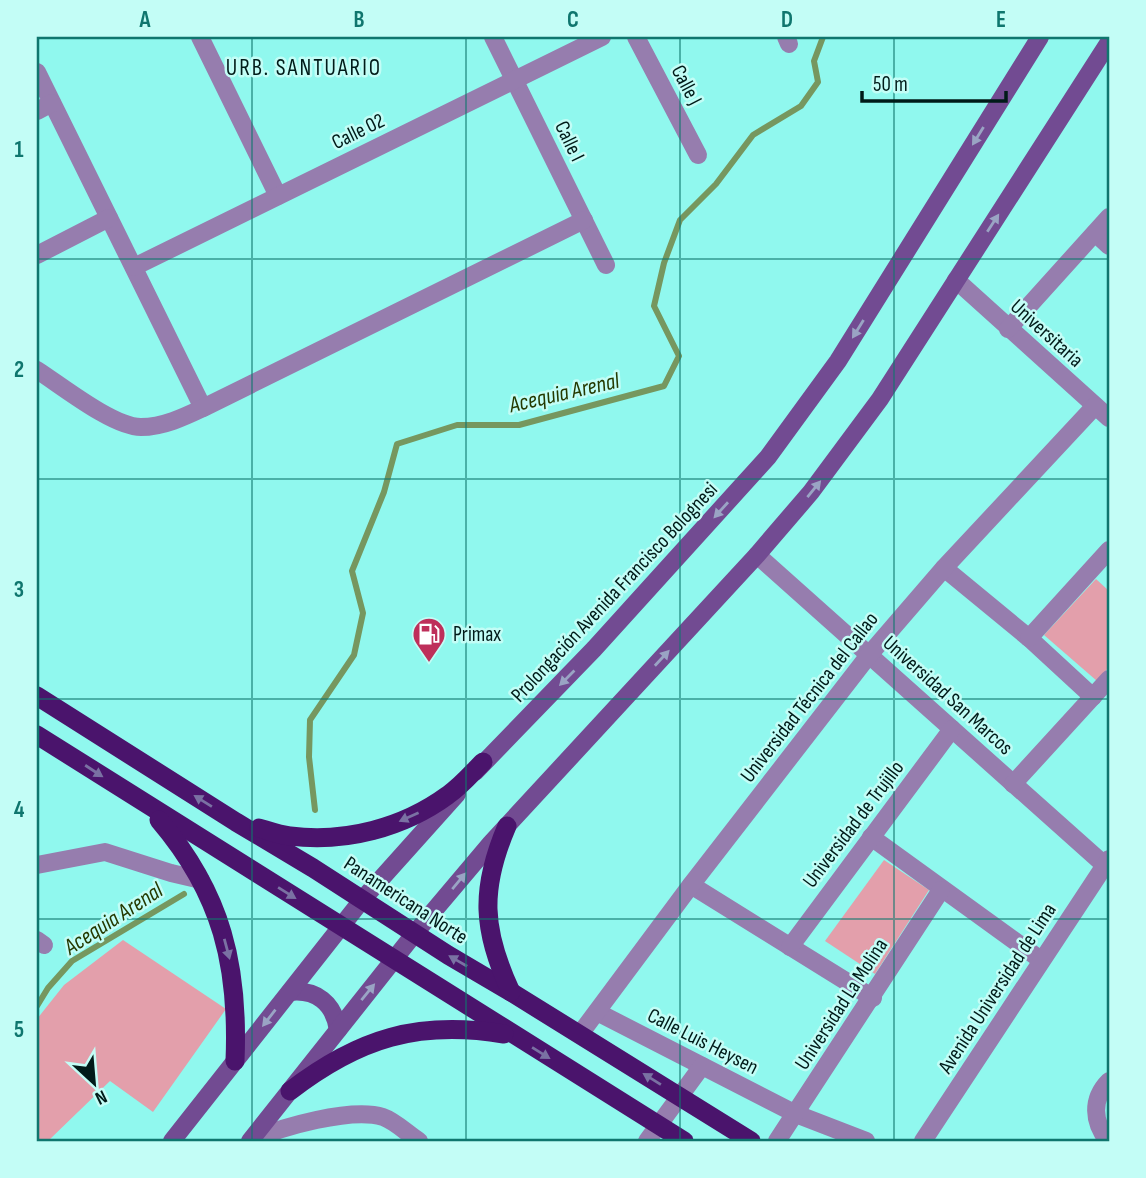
<svg xmlns="http://www.w3.org/2000/svg" width="1146" height="1178" font-family="'Sofia Sans Condensed',sans-serif">
  <rect width="100%" height="100%" fill="#90f8ee"/>
  <g fill="#e39fab">
    <polygon points="1096,579 1109,591 1109,667 1097,681 1044,635"/>
    <polygon points="884,860 929,890 875,974 825,941"/>
    <polygon points="123,940 226,1009 153,1112 110,1081 48,1141 37,1141 37,1019 64,985"/>
  </g>
  <g fill="none" stroke-linecap="round" stroke-linejoin="round">
    <g stroke="#76975f" stroke-width="6">
      <polyline points="315,810 309,757 310,720 354,655 363,613 352,571 384,492 397,444 457,425 519,425 664,386 679,356 654,306 664,263 680,220 716,184 753,135 801,106 818,82 814,61 823,37"/>
      <polyline points="37,1006 48,988 72,961 184,894"/>
    </g>
    <g stroke="#967dae" stroke-width="18">
      <polyline points="200,37 278,196"/>
      <polyline points="493,37 606,265"/>
      <polyline points="636,37 698,155"/>
      <polyline points="786,37 789,44"/>
      <polyline points="37,72 203,408"/>
      <polyline points="37,111 52,103"/>
      <polyline points="1095,233 1109,246"/>
      <polyline points="37,255 109,218"/>
      <polyline points="134,267 602,37"/>
      <polyline points="956,280 1109,418"/>
      <polyline points="1008,329 1109,217"/>
      <path d="M37 370C62 386 113 427 141 427 163 427 184 417 203 408L584 220"/>
      <polyline points="757,555 1109,869"/>
      <polyline points="944,568 1029,638 1093,697"/>
      <polyline points="1029,638 1109,550"/>
      <polyline points="1013,784 1109,679"/>
      <polyline points="871,837 1041,960"/>
      <polyline points="37,865 105,852 171,873 201,880"/>
      <polyline points="691,885 873,998"/>
      <polyline points="37,940 44,945"/>
      <polyline points="790,947 952,729"/>
      <polyline points="597,1012 796,1114 866,1141"/>
      <polyline points="580,1034 691,885 869,655 944,568 1095,406"/>
      <path d="M251 1141C280 1127 352 1107 383 1117 395 1121 408 1134 419 1141"/>
      <polyline points="647,1141 702,1066"/>
      <polyline points="777,1141 941,890"/>
      <polyline points="923,1141 1109,859"/>
      <path d="M1108 1141C1093 1122 1091 1099 1109 1081"/>
    </g>
    <g stroke="#724b92" stroke-width="18">
      <polyline points="475,772 594,649 768,457 838,361 1040,37"/>
      <path d="M290 992C316 989 334 1003 338 1030"/>
      <polyline points="172,1141 362,900 457,794"/>
      <polyline points="250,1141 415,933 491,843 757,555 811,492 880,399 1109,42"/>
    </g>
    <g stroke="#4a146c" stroke-width="19">
      <polyline points="37,696 236,822 313,868 448,955 511,992 751,1141"/>
      <polyline points="37,735 684,1141"/>
      <path d="M159 820C222 894 239 966 235 1061"/>
      <path d="M507 826C480 889 482 930 511 992"/>
      <path d="M259 828C269 831 280 835 290 836 345 843 403 828 448 795 461 786 472 773 483 762"/>
      <path d="M290 1091C359 1038 418 1020 504 1034"/>
    </g>
  </g>
  <defs><path id="oneway-solid" d="M-6-.8H1V-3.2L6.5 0L1 3.2V.8H-6Z" transform="scale(1.75)"/></defs>
  <g fill="#9aa4c4">
    <use href="#oneway-solid" transform="translate(978 136) rotate(122)"/>
    <use href="#oneway-solid" transform="translate(993 223) rotate(-57)"/>
    <use href="#oneway-solid" transform="translate(858 329) rotate(122)"/>
    <use href="#oneway-solid" transform="translate(814 489) rotate(-51)"/>
    <use href="#oneway-solid" transform="translate(721 510) rotate(132)"/>
    <use href="#oneway-solid" transform="translate(662 658) rotate(-47)"/>
    <use href="#oneway-solid" transform="translate(567 678) rotate(135)"/>
    <use href="#oneway-solid" transform="translate(459 881) rotate(-50)"/>
    <use href="#oneway-solid" transform="translate(368 992) rotate(-51)"/>
    <use href="#oneway-solid" transform="translate(269 1018) rotate(128)"/>
  </g>
  <g fill="#7a71a3">
    <use href="#oneway-solid" transform="translate(94 771) rotate(33)"/>
    <use href="#oneway-solid" transform="translate(203 801) rotate(-148)"/>
    <use href="#oneway-solid" transform="translate(409 817) rotate(156)"/>
    <use href="#oneway-solid" transform="translate(287 893) rotate(32)"/>
    <use href="#oneway-solid" transform="translate(227 949) rotate(75)"/>
    <use href="#oneway-solid" transform="translate(458 961) rotate(-150)"/>
    <use href="#oneway-solid" transform="translate(541 1053) rotate(32)"/>
    <use href="#oneway-solid" transform="translate(652 1079) rotate(-148)"/>
  </g>
  <path fill="none" stroke="#0f766e" stroke-width="2" stroke-opacity="0.55" d="M252 37V1141M466 37V1141M680 37V1141M894 37V1141M37 259H1109M37 479H1109M37 699H1109M37 919H1109"/>
  <defs>
    <symbol id="fuel-pin" viewBox="-11 -11 22 30"><path d="M0 17L-7.5 6A9.5 9.5 0 1 1 7.5 6Z" fill="#be2f5a" stroke="#c3fdf6"/><path d="M-5.5-6h7V0h2V4h1.3V-2.5L3-4.5l.8-.8L6-3V5H2.5V1h-1V6h-7ZM-4.2-4.7v3.2H.2V-4.7Z" fill="#fff"/></symbol>
  </defs>
  <g fill-rule="evenodd">
    <use href="#fuel-pin" x="410" y="615" width="38" height="52"/>
  </g>
  <g text-anchor="middle" stroke-width="5" stroke-linejoin="round" paint-order="stroke">
    <g font-size="21" fill="#001b19" stroke="#c3fdf6">
      <text transform="translate(687 85) rotate(62)" y="7">Calle J</text>
      <text transform="translate(358 131) rotate(-26)" y="7">Calle 02</text>
      <text transform="translate(570 141) rotate(64)" y="7">Calle I</text>
      <text transform="translate(1047 333) rotate(42)" y="7">Universitaria</text>
      <text transform="translate(614 592) rotate(-47)" y="7">Prolongación Avenida Francisco Bolognesi</text>
      <text transform="translate(948 695) rotate(42)" y="7">Universidad San Marcos</text>
      <text transform="translate(809 697) rotate(-52)" y="7">Universidad Técnica del Callao</text>
      <text transform="translate(853 824) rotate(-53)" y="7">Universidad de Trujillo</text>
      <text transform="translate(406 900) rotate(33)" y="7">Panamericana Norte</text>
      <text transform="translate(997 988) rotate(-57)" y="7">Avenida Universidad de Lima</text>
      <text transform="translate(841 1004) rotate(-57)" y="7">Universidad La Molina</text>
      <text transform="translate(703 1041) rotate(27)" y="7">Calle Luis Heysen</text>
    </g>
    <g font-size="21" fill="#001b19" stroke="#c3fdf6" text-anchor="start">
      <text x="453" y="641">Primax</text>
    </g>
    <g font-size="23" letter-spacing="2" fill="#001b19" stroke="#c3fdf6">
      <text x="304" y="75">URB. SANTUARIO</text>
    </g>
    <g font-size="23" font-style="italic" fill="#243900" stroke="#c3fdf6">
      <text transform="translate(564 392) rotate(-13)" y="8">Acequia Arenal</text>
      <text transform="translate(113 918) rotate(-33)" y="8">Acequia Arenal</text>
    </g>
  </g>
  <rect width="1146" height="1178" fill="none" stroke="#c3fdf6" stroke-width="77"/>
  <g transform="translate(94 1083) rotate(154)" stroke="#c3fdf6" stroke-width="5" paint-order="stroke">
  <path d="M0-5L12 26L0 18L-12 26Z" fill="#001b19"/>
  <text y="-10" font-size="19" font-weight="bold" text-anchor="middle" fill="#001b19">N</text>
  </g>
  <path d="M862 91v10h144v-10" fill="none" stroke="#001b19" stroke-width="3.5"/>
  <text x="873" y="91" font-size="21" fill="#001b19" stroke="#c3fdf6" stroke-width="5" paint-order="stroke">50 m</text>
  <rect x="38" y="38" width="1070" height="1102" fill="none" stroke="#0f766e" stroke-width="2.5"/>
  <g font-size="23" text-anchor="middle" font-weight="bold" fill="#0f766e">
    <text x="145" y="27">A</text>
    <text x="359" y="27">B</text>
    <text x="573" y="27">C</text>
    <text x="787" y="27">D</text>
    <text x="1001" y="27">E</text>
    <text x="19" y="157">1</text>
    <text x="19" y="377">2</text>
    <text x="19" y="597">3</text>
    <text x="19" y="817">4</text>
    <text x="19" y="1037">5</text>
  </g>
</svg>
